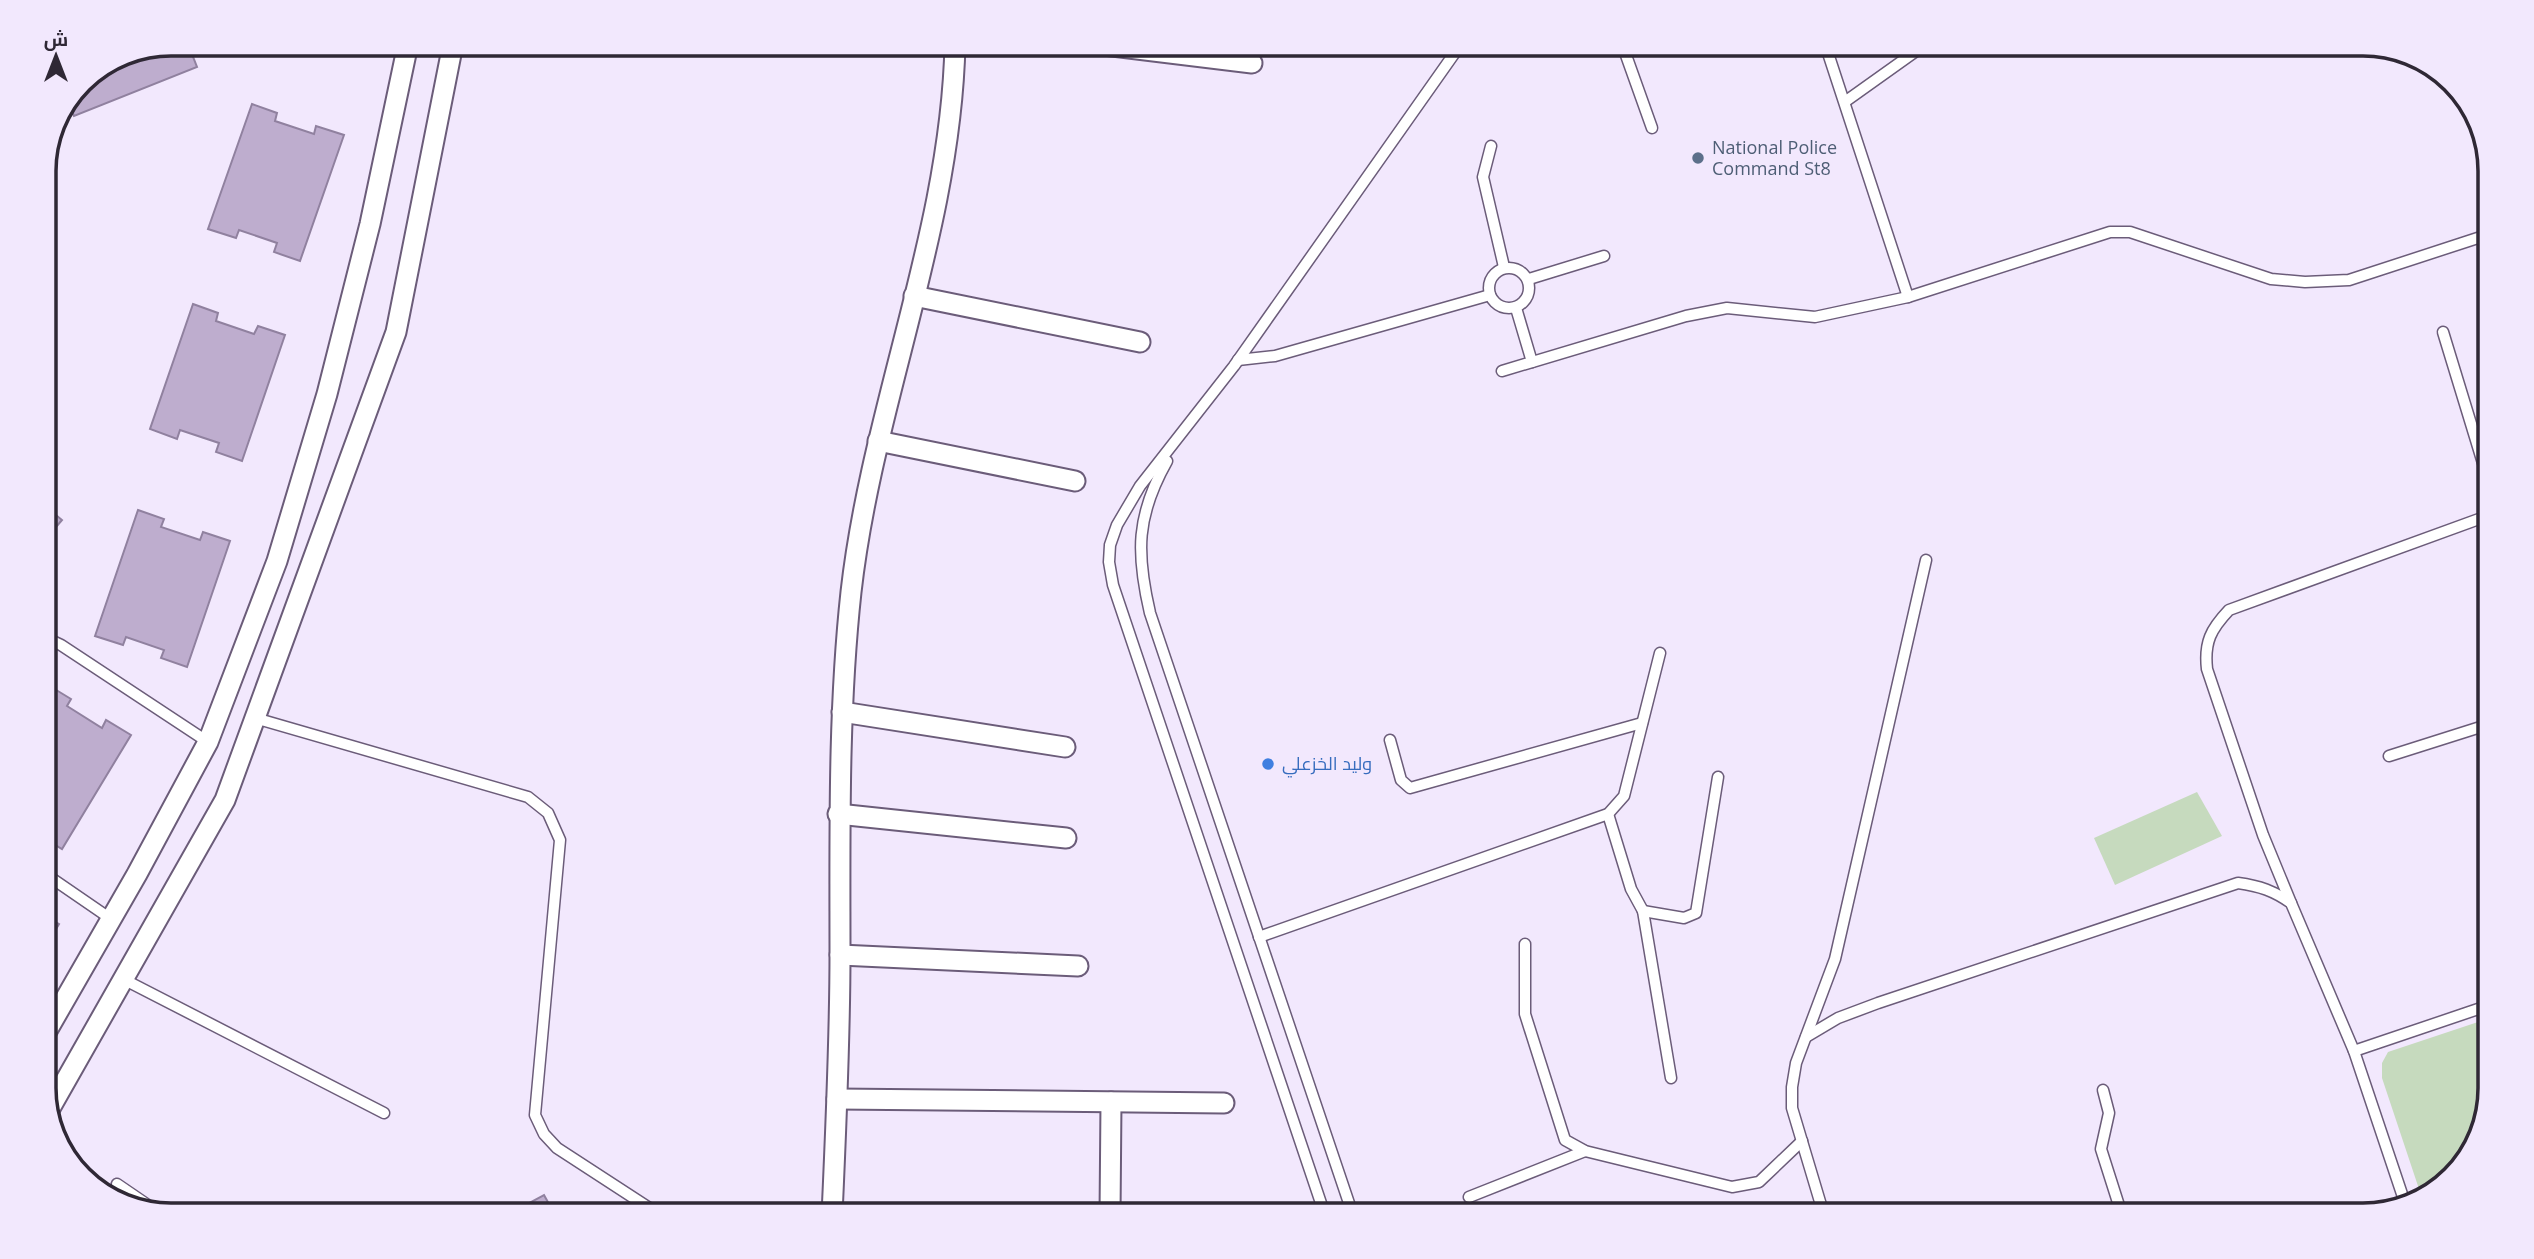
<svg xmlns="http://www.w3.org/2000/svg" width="2534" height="1259" font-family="'Open Sans',Cairo,sans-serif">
  <rect width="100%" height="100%" fill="#f2e8fd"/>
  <g fill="#c6dabe">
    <polygon points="2197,792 2222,836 2115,885 2094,838"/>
    <polygon points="2490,1018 2490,1088 2477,1144 2433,1194 2422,1198 2382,1078 2382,1063 2388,1052"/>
  </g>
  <g fill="#beadce" stroke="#90819f" stroke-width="2">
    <polygon points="171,44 188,44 197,67 74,116 70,106 81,81 122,53"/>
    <polygon points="252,104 277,113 275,121 314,134 316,126 344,135 300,261 274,252 277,243 239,230 236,238 208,229"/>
    <polygon points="193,304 218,313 216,321 254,334 258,326 285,335 242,461 216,452 219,443 180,430 177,439 150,429"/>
    <polygon points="44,505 62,520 44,541"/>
    <polygon points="138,510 164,519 161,527 200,540 203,532 230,541 187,667 161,658 164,650 126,637 123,645 95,636"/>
    <polygon points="48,685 71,699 67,706 102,728 106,720 131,735 62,849 44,838 44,692"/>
    <polygon points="44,915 59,924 44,949"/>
    <polygon points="544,1195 555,1215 507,1215"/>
  </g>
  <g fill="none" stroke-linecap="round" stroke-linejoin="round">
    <defs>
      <g id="lane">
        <polyline points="1622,44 1652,128"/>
        <polyline points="1825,44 1908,297"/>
        <polyline points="1846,101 1926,44"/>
        <polyline points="1491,146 1483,177 1504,267"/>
        <circle cx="1509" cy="288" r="20"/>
        <polyline points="1529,279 1604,256"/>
        <polyline points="1516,308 1532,362"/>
        <polyline points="2443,332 2490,486"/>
        <polyline points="1238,360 1275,356 1490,295"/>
        <polyline points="1502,371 1686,316 1727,308 1815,317 1908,297 2110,232 2130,232 2271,279 2305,282 2349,280 2490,234"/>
        <path d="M1167 461C1136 516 1136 553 1150 613L1353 1215"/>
        <polyline points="44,637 61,645 208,742"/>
        <polyline points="255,718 528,797 548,813 560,840 535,1115 544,1134 557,1148 660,1215"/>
        <polyline points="1390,740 1401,780 1410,788 1642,723"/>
        <polyline points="2389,756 2490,724"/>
        <polyline points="1608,814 1631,889 1643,911 1671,1078"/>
        <polyline points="44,873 111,919"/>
        <path d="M2291 903 2263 835 2207 669C2204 642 2211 629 2229 610L2490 515"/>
        <polyline points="1643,911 1684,918 1696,913 1718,777"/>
        <polyline points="1259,937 1608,814 1624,796 1660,653"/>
        <polyline points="1525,944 1525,1014 1565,1140 1585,1151 1732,1187 1759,1182 1802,1141"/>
        <polyline points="123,979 384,1113"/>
        <path d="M1806 1037 1838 1018 1878 1003 2238 883C2260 886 2274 891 2291 903L2354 1051 2405 1203"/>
        <polyline points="2354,1051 2490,1005"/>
        <polyline points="2103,1090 2109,1113 2101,1149 2122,1215"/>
        <polyline points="117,1184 158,1212"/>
        <polyline points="1469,1197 1585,1151"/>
        <polyline points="1325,1215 1113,585 1109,562 1110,545 1117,525 1140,486 1234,366 1461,44"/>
        <polyline points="1824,1215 1792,1108 1792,1087 1796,1063 1835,959 1926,560"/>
      </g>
      <g id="street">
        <polyline points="1096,44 1252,63"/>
        <polyline points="914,296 1140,342"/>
        <polyline points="878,441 1075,481"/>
        <polyline points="842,712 1065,747"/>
        <polyline points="838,814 1066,838"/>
        <polyline points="840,955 1078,966"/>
        <polyline points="44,1036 137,874 208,742 277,561 327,394 370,224 408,44"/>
        <polyline points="837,1099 1224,1103"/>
        <polyline points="49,1110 225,800 396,332 453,44"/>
        <path d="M832 1215C836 1128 840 1041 840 954 840 833 838 712 851 592 872 406 951 231 955 44"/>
        <polyline points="1110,1215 1111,1102"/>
      </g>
    </defs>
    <use href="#lane" stroke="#6b5c79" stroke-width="13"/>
    <use href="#street" stroke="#6b5c79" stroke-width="23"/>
    <use href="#lane" stroke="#fff" stroke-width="10"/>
    <use href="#street" stroke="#fff" stroke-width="19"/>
  </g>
  <circle fill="#5c6f8a" stroke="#f2e8fd" stroke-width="2.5" cx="1698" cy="158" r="7"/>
  <circle fill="#3f7fe0" stroke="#f2e8fd" stroke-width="2.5" cx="1268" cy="764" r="7"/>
  <g text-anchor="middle" stroke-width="7" stroke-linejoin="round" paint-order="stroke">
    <g font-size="18" fill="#4e5e75" stroke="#f2e8fd" text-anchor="start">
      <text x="1712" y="154">National Police<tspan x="1712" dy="21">Command St8</tspan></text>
    </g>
    <g font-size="18" fill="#366cbe" stroke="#f2e8fd" text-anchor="start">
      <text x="1282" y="770">وليد الخزعلي</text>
    </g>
  </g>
  <path d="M0 0H2534V1259H0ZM171 56H2363A115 115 0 0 1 2478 171V1088A115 115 0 0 1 2363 1203H171A115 115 0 0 1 56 1088V171A115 115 0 0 1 171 56Z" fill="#f2e8fd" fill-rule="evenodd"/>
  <path fill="none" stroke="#2f2835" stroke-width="3.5" d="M171 56H2363A115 115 0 0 1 2478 171V1088A115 115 0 0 1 2363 1203H171A115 115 0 0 1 56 1088V171A115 115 0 0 1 171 56Z"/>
  <g transform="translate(56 56)" stroke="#f2e8fd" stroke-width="5" paint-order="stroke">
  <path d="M0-5L12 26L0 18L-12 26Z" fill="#2f2835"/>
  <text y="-10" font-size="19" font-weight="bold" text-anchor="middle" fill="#2f2835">ش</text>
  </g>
</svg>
